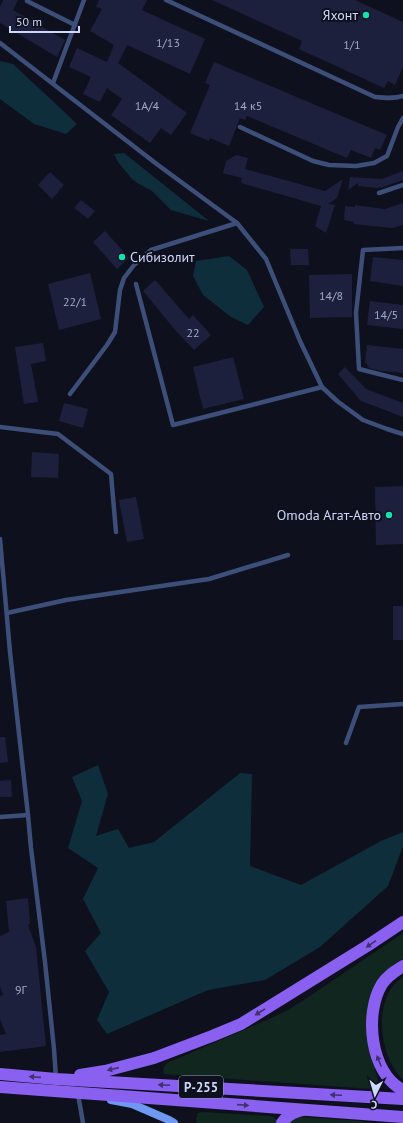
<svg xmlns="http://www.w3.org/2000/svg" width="403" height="1123" font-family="'PT Sans',sans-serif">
  <rect width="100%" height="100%" fill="#0e101d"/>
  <g fill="#11261f">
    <path d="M403 933V959C394 963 388 969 382 977L371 1052 378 1082 374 1087 371 1089 164 1074C162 1070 164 1066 167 1063L267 1020 288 1010 307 998Z"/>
    <path d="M403 977V1080C379 1057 371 997 403 977Z"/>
    <polygon points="202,1112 269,1116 274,1117 277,1120 276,1123 197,1123 196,1119 198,1113"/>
    <polygon points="300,1117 362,1121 369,1123 289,1123 296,1118"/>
  </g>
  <g fill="#0f2e3b">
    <polygon points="0,61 13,64 77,124 66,134 34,124 0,99"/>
    <polygon points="124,153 209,221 171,210 152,191 139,184 132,179 118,162 114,154"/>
    <polygon points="229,256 247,270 264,307 248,325 231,317 203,295 193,276 196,261"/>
    <polygon points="98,765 108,794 96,836 118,829 129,848 154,842 240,773 252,774 250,866 301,885 381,841 403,832 403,846 388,886 320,947 265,980 208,990 107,1034 97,1020 109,992 85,951 101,933 83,899 98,868 68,848 82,801 72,777"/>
  </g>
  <g fill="#1c203c">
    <polygon points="3,0 18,0 13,10 65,40 57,57 0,23 0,7"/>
    <polygon points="99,0 147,0 142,10 205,39 190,74 127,45 118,63 187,113 171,135 161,128 150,143 111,115 122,99 107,88 100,102 83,94 91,77 69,67 77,48 107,62 114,45 90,31 102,9 96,7"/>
    <polygon points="212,0 355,0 403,22 403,67 395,85 388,81 384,88 299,49 302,41"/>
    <polygon points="214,62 387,135 380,150 375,148 371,158 351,150 347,158 247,116 245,120 240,118 229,146 210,138 209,141 190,133 210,85 205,83"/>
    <polygon points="236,155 248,158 245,169 325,191 343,179 337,198 328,204 335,205 326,233 315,226 321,206 241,183 242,178 223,173 226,161"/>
    <polygon points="403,171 403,180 383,187 377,188 358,186 358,183 348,190 350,177 382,179"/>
    <polygon points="50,172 64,185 52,199 38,185"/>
    <polygon points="81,200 95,211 88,219 74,208"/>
    <polygon points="403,203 403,225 392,228 354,224 354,222 344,220 345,206 355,207 355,205 385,209"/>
    <polygon points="105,231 129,258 117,269 93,242"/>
    <polygon points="290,249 308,249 309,265 291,265"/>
    <polygon points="373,257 403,260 403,286 370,281"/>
    <polygon points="90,273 101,319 59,330 48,284"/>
    <polygon points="352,274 352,317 310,318 309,275"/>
    <polygon points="155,280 189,319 193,315 211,335 194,350 176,331 143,291"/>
    <polygon points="370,301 403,305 403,329 367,325"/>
    <polygon points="43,343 46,361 31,364 38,402 24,404 15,347"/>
    <polygon points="367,345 403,349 403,373 381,371 369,368 365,362"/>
    <polygon points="233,357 244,399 203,409 193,367"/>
    <polygon points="345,367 366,389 403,403 403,417 361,401 338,374"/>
    <polygon points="64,403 88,409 83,428 59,421"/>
    <polygon points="32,452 59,454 58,478 31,477"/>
    <polygon points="403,486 403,544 376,545 375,487"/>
    <polygon points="136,497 144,539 127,542 119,500"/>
    <rect x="393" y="606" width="10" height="34"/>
    <polygon points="0,737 5,737 8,762 0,763"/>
    <polygon points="11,780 12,797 0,797 0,781"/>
    <polygon points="28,898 30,924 28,925 36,947 46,1046 0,1052 0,1035 6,1034 0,1019 0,996 3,995 0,986 0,936 9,932 6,901"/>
  </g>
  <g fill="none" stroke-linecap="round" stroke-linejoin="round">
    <g stroke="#3d4f78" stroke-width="4.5">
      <polyline points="28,0 27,1 75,25"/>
      <path d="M166 0 375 97C385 98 394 99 403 96"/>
      <polyline points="0,43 158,165 237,223 266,259 300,341 322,387 337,401 363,420 387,429 403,434"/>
      <polyline points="53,83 84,0"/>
      <polyline points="240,127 313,161 329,165 356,166 374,163 387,156 398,127 403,118"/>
      <polyline points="379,193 403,185"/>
      <polyline points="403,248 363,250 356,313 359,369 403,380"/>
      <polyline points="136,284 173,425 322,387"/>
      <polyline points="70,394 107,345 115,332 120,290 124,278 134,265 151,250 237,223"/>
      <polyline points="0,427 58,434 111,474 116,532"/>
      <polyline points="0,539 10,652 28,815 31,848 45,962 54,1049 56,1078"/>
      <polyline points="7,613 66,600 209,579 288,555"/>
      <polyline points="346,743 359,707 403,704"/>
      <polyline points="0,817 28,815"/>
      <polyline points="78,1094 83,1123"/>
    </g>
    <polyline stroke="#6e98f2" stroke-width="8" points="111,1100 132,1104 169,1120 174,1123"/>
    <g stroke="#8960f0" stroke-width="12">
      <path d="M403 966C395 971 387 976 382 984 364 1013 370 1074 403 1090"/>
      <polyline points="0,1074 56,1079 403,1099"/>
      <polyline points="80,1075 105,1071 154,1058 212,1036 241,1024 367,946 403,922"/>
      <polyline points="0,1087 403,1117"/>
      <path d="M282 1123C287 1115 294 1112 303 1110"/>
    </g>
  </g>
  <defs><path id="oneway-solid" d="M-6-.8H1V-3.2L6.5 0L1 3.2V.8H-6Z"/></defs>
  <g fill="#3f3071">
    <use href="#oneway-solid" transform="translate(371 944) rotate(146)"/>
    <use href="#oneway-solid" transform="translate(260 1012) rotate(148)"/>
    <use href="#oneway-solid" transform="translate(379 1061) rotate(-112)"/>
    <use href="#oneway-solid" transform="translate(113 1069) rotate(167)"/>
    <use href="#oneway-solid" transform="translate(35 1077) rotate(-176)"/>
    <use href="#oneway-solid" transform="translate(164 1085) rotate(-177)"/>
    <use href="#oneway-solid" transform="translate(336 1095) rotate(-177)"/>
    <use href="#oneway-solid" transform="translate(243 1105) rotate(4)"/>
  </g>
  <g fill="#15e0af" stroke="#0e101d" stroke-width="1.5">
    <circle cx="366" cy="15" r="4"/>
    <circle cx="122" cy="257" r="4"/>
    <circle cx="389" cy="515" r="4"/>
  </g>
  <g text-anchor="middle" stroke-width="4" stroke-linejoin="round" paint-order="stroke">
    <g font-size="12" fill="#a2aaca">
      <text x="168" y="47">1/13</text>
      <text x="352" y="49">1/1</text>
      <text x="147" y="110">1А/4</text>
      <text x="248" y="110">14 к5</text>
      <text x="331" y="300">14/8</text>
      <text x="75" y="306">22/1</text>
      <text x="386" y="319">14/5</text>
      <text x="193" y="337">22</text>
      <text x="21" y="994">9Г</text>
    </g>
    <rect fill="#0e101d" stroke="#949cb8" stroke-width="1" x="179" y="1076" width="44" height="22" rx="3"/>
    <g font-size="13" font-weight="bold" fill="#ced8fa">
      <text x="201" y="1092">Р-255</text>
    </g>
    <g font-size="14" fill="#ced8fa" stroke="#0e101d" text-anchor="end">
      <text x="358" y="20">Яхонт</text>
      <text x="130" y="262" text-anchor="start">Сибизолит</text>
      <text x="381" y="520">Omoda Агат-Авто</text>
    </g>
  </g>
  <g transform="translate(375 1095) rotate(185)" stroke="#0e101d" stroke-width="3" paint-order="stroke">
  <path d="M0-3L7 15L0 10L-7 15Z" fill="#ced8fa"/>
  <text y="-6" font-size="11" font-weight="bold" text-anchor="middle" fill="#ced8fa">С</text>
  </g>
  <path d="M10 26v6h69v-6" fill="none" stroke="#ced8fa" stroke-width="2"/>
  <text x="16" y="26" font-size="12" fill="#ced8fa" stroke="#0e101d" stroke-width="3" paint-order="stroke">50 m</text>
</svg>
